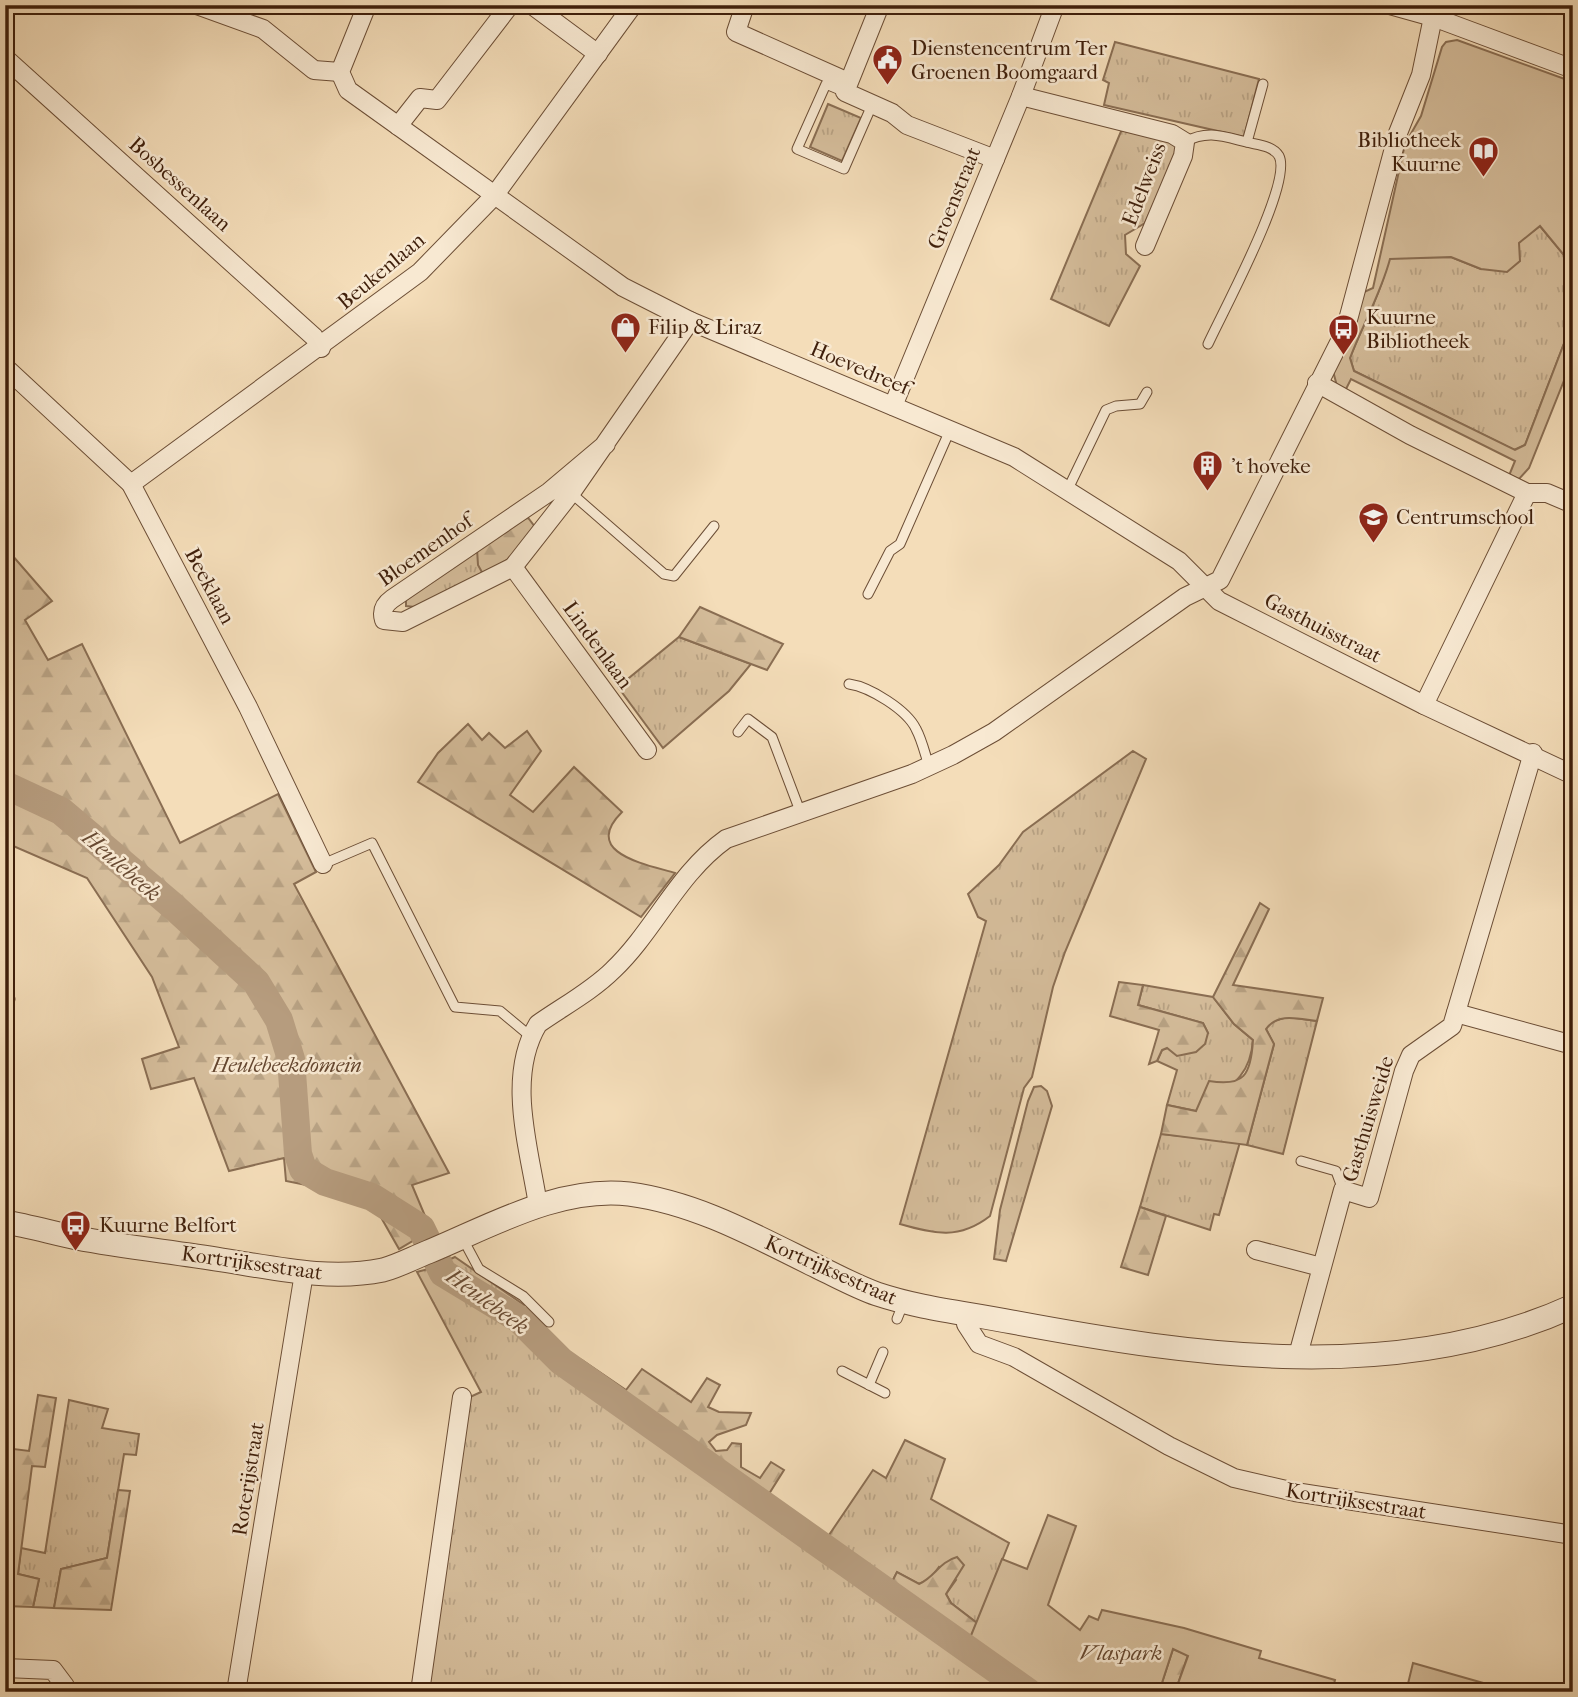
<svg xmlns="http://www.w3.org/2000/svg" width="1578" height="1697" font-family="'IM FELL French Canon',serif">
  <defs>
    <pattern id="grass-tufts" width="24" height="20" patternUnits="userSpaceOnUse" patternTransform="scale(1.75)"><rect width="24" height="20" fill="#d5bd9b"/><path d="M3 7l-1-3M5 7V3M7 7l1-3M15 17l-1-3M17 17v-4M19 17l1-3" fill="none" stroke="#b8a284"/></pattern>
    <pattern id="forest-firs" width="22" height="20" patternUnits="userSpaceOnUse" patternTransform="scale(1.75)"><rect width="22" height="20" fill="#d5bd9b"/><path d="M5 1l3.5 6h-7zM16 11l3.5 6h-7z" fill="#b8a284"/></pattern>
  </defs>
  <rect width="100%" height="100%" fill="#f4ddb9"/>
  <filter id="stains"><feTurbulence type="fractalNoise" baseFrequency=".00286" numOctaves="4"/><feColorMatrix values="0 0 0 0 .2 0 0 0 0 .09 0 0 0 0 .02 0 0 0 .5 -.17"/></filter>
  <radialGradient id="worn" r=".72"><stop offset=".6" stop-color="#630" stop-opacity="0"/><stop offset="1" stop-color="#630" stop-opacity=".3"/></radialGradient>
  <g fill="url(#grass-tufts)" stroke="#8a6e53" stroke-width="2">
    <polygon points="1115,42 1259,79 1244,137 1104,105 1109,83 1103,80"/>
    <polygon points="828,104 861,118 842,161 810,147"/>
    <polygon points="1122,129 1171,142 1176,147 1176,155 1145,223 1125,235 1126,254 1140,266 1109,326 1051,299"/>
    <path d="M1540 226 1573 266V320L1525 445 1514 450 1354 371 1350 358C1363 324 1381 294 1389 258L1451 257 1481 269Z"/>
    <polygon points="477,549 483,574 415,607 406,606 406,600"/>
    <polygon points="679,637 751,664 729,691 663,748 618,687"/>
    <path d="M1133 751 1146 759 1065 952 1053 987 1032 1077 1024 1088 990 1216C959 1240 935 1234 900 1224L986 921 978 917 968 894 999 865 1023 832Z"/>
    <path d="M1143 985 1213 997 1234 1024 1253 1040C1250 1081 1226 1088 1196 1111L1167 1105 1177 1070 1157 1061 1162 1050 1208 1033 1203 1023 1138 1005Z"/>
    <polygon points="1287,1017 1317,1021 1283,1154 1247,1145 1274,1044 1266,1029 1271,1022"/>
    <polygon points="1041,1086 1047,1091 1052,1106 1006,1261 994,1259 1000,1210 1028,1101 1034,1087"/>
    <polygon points="1161,1134 1240,1142 1219,1215 1214,1214 1210,1230 1140,1207"/>
    <polygon points="455,1257 524,1305 517,1313 446,1261"/>
    <polygon points="428,1269 444,1282 512,1320 557,1370 1013,1692 428,1692 470,1397 481,1392 417,1272"/>
    <polygon points="69,1400 108,1409 102,1428 139,1434 136,1455 124,1454 107,1558 61,1569 54,1608 33,1607 39,1579 18,1574 21,1548 45,1553"/>
    <polygon points="905,1440 945,1459 931,1499 1009,1543 977,1623 951,1603 946,1594 956,1580 939,1567 930,1579 919,1584 897,1572 891,1584 827,1538 873,1470 886,1478"/>
  </g>
  <g fill="url(#forest-firs)" stroke="#8a6e53" stroke-width="2">
    <polygon points="526,515 538,531 512,557 483,574 478,565 477,549"/>
    <polygon points="5,547 52,601 25,620 48,660 82,644 180,843 278,794 316,872 294,884 449,1173 412,1185 431,1230 399,1249 370,1198 286,1181 284,1158 229,1171 194,1078 151,1089 142,1059 179,1047 152,977 87,878 11,845 5,853"/>
    <polygon points="700,607 783,644 767,670 679,637"/>
    <path d="M468 724 482 740 489 733 505 748 527 731 541 751 510 795 533 812 574 767 622 812C581 853 645 864 675 873L641 917 418 782 438 753Z"/>
    <path d="M1260 903 1269 909 1233 985 1323 998 1317 1021C1299 1019 1278 1012 1266 1029L1274 1044 1247 1145 1161 1134 1167 1105 1196 1111 1209 1081C1244 1087 1251 1075 1253 1040L1234 1024 1213 997Z"/>
    <polygon points="1119,982 1143,985 1138,1005 1203,1023 1208,1033 1205,1044 1196,1052 1177,1056 1167,1048 1162,1050 1157,1061 1149,1064 1159,1030 1110,1016"/>
    <polygon points="1140,1207 1166,1216 1148,1275 1121,1267"/>
    <polygon points="582,1360 626,1390 642,1369 691,1402 707,1378 720,1385 708,1407 719,1412 751,1413 746,1425 717,1435 709,1442 716,1451 727,1450 732,1443 741,1444 741,1467 760,1478 771,1462 784,1470 767,1497 578,1367"/>
    <polygon points="38,1395 56,1398 45,1467 32,1466 18,1574 39,1579 33,1607 5,1606 5,1481 9,1481 14,1449 29,1451"/>
    <polygon points="118,1490 130,1491 111,1610 54,1608 61,1569 107,1558"/>
    <path d="M957 1557 964 1565 946 1594 951 1603 977 1623 970 1638 891 1584 897 1572 919 1584C935 1577 939 1562 957 1557Z"/>
    <polygon points="1173,1649 1188,1655 1175,1692 1159,1692"/>
  </g>
  <g fill="#d5bd9b" stroke="#8a6e53" stroke-width="2">
    <path d="M1457 40 1573 82V266L1540 226 1519 243 1520 261 1507 272 1481 269 1451 257 1390 259C1381 293 1363 324 1350 358L1354 371 1515 450 1525 445 1573 320V358L1529 468 1519 479 1508 478 1515 461 1351 379 1344 393 1337 386 1333 371 1364 292 1373 288 1405 144 1421 116 1442 47 1446 42Z"/>
    <polygon points="1048,1515 1076,1526 1048,1605 1080,1630 1089,1616 1098,1620 1102,1610 1184,1628 1261,1651 1259,1658 1335,1680 1332,1692 1175,1692 1188,1656 1173,1649 1159,1692 1047,1692 970,1638 1002,1559 1027,1569"/>
    <polygon points="1413,1663 1515,1692 1406,1692"/>
  </g>
  <g fill="none" stroke-linecap="round" stroke-linejoin="round">
    <polyline stroke="#b69c7e" stroke-width="28" points="5,785 61,811 174,907 256,982 279,1020 291,1059 298,1154 303,1169 325,1182 372,1197 421,1228 443,1273 519,1319 561,1361 1028,1692"/>
    <defs>
      <g id="service">
        <polyline points="845,92 826,84 797,149 844,169 872,105"/>
        <path d="M1185 142C1207 130 1222 136 1246 142 1257 145 1272 145 1279 156 1293 183 1222 313 1208 344"/>
        <polyline points="1247,142 1263,84"/>
        <polyline points="1067,491 1106,410 1116,406 1140,404 1147,392"/>
        <polyline points="571,493 664,574 674,576 714,526"/>
        <polyline points="868,594 890,551 900,544 950,430"/>
        <path d="M849 684C870 687 907 710 916 729 922 740 925 754 929 766"/>
        <polyline points="738,732 748,719 772,737 800,811"/>
        <polyline points="323,864 372,843 455,1007 500,1011 530,1036"/>
        <polyline points="5,1019 10,999"/>
        <polyline points="1301,1161 1336,1171 1343,1190"/>
        <polyline points="463,1239 479,1269 523,1296 549,1322"/>
        <polyline points="897,1319 903,1304"/>
        <polyline points="842,1371 885,1393"/>
        <polyline points="869,1385 883,1352"/>
      </g>
      <g id="minor">
        <polyline points="197,5 263,29 314,70 340,72"/>
        <polyline points="367,5 340,72 348,90 623,287 690,321 1014,457 1179,561 1219,601 1424,705 1573,775"/>
        <polyline points="532,5 598,54"/>
        <polyline points="745,5 736,32 848,82"/>
        <polyline points="880,5 845,92 892,113 907,125 995,159"/>
        <polyline points="1390,5 1433,17 1573,69"/>
        <polyline points="5,58 314,337 321,348"/>
        <polyline points="1021,96 1172,134 1185,142 1183,156 1145,246"/>
        <polyline points="398,126 420,98 437,100 510,5"/>
        <polyline points="5,367 131,484 248,707 323,864"/>
        <polyline points="1317,383 1410,435 1527,493 1547,493 1573,504"/>
        <polyline points="893,406 1021,96 1055,5"/>
        <path d="M606 444 549 492 392 599C385 604 381 610 384 620L403 622 513 567 571 493 690 321"/>
        <polyline points="131,484 420,272 494,196 633,5"/>
        <polyline points="513,567 647,750"/>
        <polyline points="1424,705 1527,493"/>
        <polyline points="1456,1013 1573,1045"/>
        <path d="M538 1205C529 1147 506 1077 538 1024 562 1007 592 991 613 970 655 930 677 874 726 839L912 774 953 755 994 732 1185 597 1220 580 1345 331 1398 133 1421 75 1433 17"/>
        <polyline points="1256,1250 1321,1267"/>
        <polyline points="968,1315 966,1324 979,1344 1014,1357 1169,1446 1234,1478 1295,1492 1573,1535"/>
        <polyline points="1298,1355 1343,1190 1369,1198 1404,1071 1411,1055 1452,1026 1533,753"/>
        <polyline points="5,1668 53,1670 65,1686 64,1692"/>
        <polyline points="236,1692 304,1273"/>
        <polyline points="420,1692 462,1397"/>
      </g>
      <path id="tertiary" d="M5 1222C29 1226 53 1233 77 1238 124 1247 173 1252 222 1260 275 1268 329 1281 383 1270 398 1266 413 1258 428 1252 491 1226 559 1186 629 1194 697 1203 757 1237 818 1267 837 1276 857 1287 877 1294 922 1309 967 1313 1012 1322 1194 1356 1398 1386 1573 1306"/>
    </defs>
    <use href="#service" stroke="#6c4e36" stroke-width="11"/>
    <use href="#minor" stroke="#6c4e36" stroke-width="20"/>
    <use href="#tertiary" stroke="#6c4e36" stroke-width="25"/>
    <use href="#service" stroke="#f8e9d2" stroke-width="9"/>
    <use href="#minor" stroke="#f8e9d2" stroke-width="18"/>
    <use href="#tertiary" stroke="#f8e9d2" stroke-width="23"/>
  </g>
  <defs>
    <symbol id="civic-pin" viewBox="-11 -11 22 30"><path d="M0 17L-7.5 6A9.5 9.5 0 1 1 7.5 6Z" fill="#8f2418" stroke="#f8e9d2"/><path d="M-.6-6.5H3V-4.5H.6V-3L4-1V1h2V6H-6V1h2V-1L-.6-3ZM-1.2 2.5V6h2.4V2.5Z" fill="#fff"/></symbol>
    <symbol id="library-pin" viewBox="-11 -11 22 30"><path d="M0 17L-7.5 6A9.5 9.5 0 1 1 7.5 6Z" fill="#8f2418" stroke="#f8e9d2"/><path d="M-6-4Q-3-5.5-.7-3.5V5Q-3 3-6 4ZM6-4Q3-5.5 .7-3.5V5Q3 3 6 4Z" fill="#fff"/></symbol>
    <symbol id="shop-pin" viewBox="-11 -11 22 30"><path d="M0 17L-7.5 6A9.5 9.5 0 1 1 7.5 6Z" fill="#8f2418" stroke="#f8e9d2"/><path d="M-5-2.5h2.3a2.7 3.5 0 0 1 5.4 0H5L5.5 6h-11ZM-1.5-2.5h3a1.5 2.3 0 0 0-3 0Z" fill="#fff"/></symbol>
    <symbol id="bus-pin" viewBox="-11 -11 22 30"><path d="M0 17L-7.5 6A9.5 9.5 0 1 1 7.5 6Z" fill="#8f2418" stroke="#f8e9d2"/><path d="M-5-6H5V4H4V6H2V4H-2V6H-4V4H-5ZM-3.5-4V0h7V-4ZM-3.5 1.2v1.5H-2V1.2ZM2 1.2v1.5H3.5V1.2Z" fill="#fff"/></symbol>
    <symbol id="building-pin" viewBox="-11 -11 22 30"><path d="M0 17L-7.5 6A9.5 9.5 0 1 1 7.5 6Z" fill="#8f2418" stroke="#f8e9d2"/><path d="M-4-6H4V6H1V3H-1V6H-4ZM-2.5-4.3h1.7v1.8h-1.7ZM.8-4.3h1.7v1.8H.8ZM-2.5-1h1.7V.8h-1.7ZM.8-1h1.7V.8H.8Z" fill="#fff"/></symbol>
    <symbol id="school-pin" viewBox="-11 -11 22 30"><path d="M0 17L-7.5 6A9.5 9.5 0 1 1 7.5 6Z" fill="#8f2418" stroke="#f8e9d2"/><path d="M0-5L7-2L0 1L-7-2ZM-4 1L0 2.5L4 1V4Q0 6-4 4Z" fill="#fff"/></symbol>
  </defs>
  <g fill-rule="evenodd">
    <use href="#civic-pin" x="870" y="42" width="35" height="47"/>
    <use href="#library-pin" x="1466" y="134" width="35" height="47"/>
    <use href="#shop-pin" x="608" y="310" width="35" height="47"/>
    <use href="#bus-pin" x="1326" y="312" width="35" height="47"/>
    <use href="#building-pin" x="1190" y="448" width="35" height="47"/>
    <use href="#school-pin" x="1356" y="500" width="35" height="47"/>
    <use href="#bus-pin" x="58" y="1208" width="35" height="47"/>
  </g>
  <g text-anchor="middle" stroke-width="5" stroke-linejoin="round" paint-order="stroke">
    <g font-size="21" fill="#3f1f0b" stroke="#f8e9d2" text-anchor="start">
      <text x="911" y="55">Dienstencentrum Ter<tspan x="911" dy="24">Groenen Boomgaard</tspan></text>
      <text x="1461" y="147" text-anchor="end">Bibliotheek<tspan x="1461" dy="24">Kuurne</tspan></text>
      <text x="1366" y="324">Kuurne<tspan x="1366" dy="24">Bibliotheek</tspan></text>
      <text x="648" y="334">Filip &amp; Liraz</text>
      <text x="1231" y="473">'t hoveke</text>
      <text x="1396" y="524">Centrumschool</text>
      <text x="99" y="1232">Kuurne Belfort</text>
    </g>
    <g font-size="21" fill="#3f1f0b" stroke="#f8e9d2">
      <text transform="translate(180 184) rotate(42)" y="7">Bosbessenlaan</text>
      <text transform="translate(1144 184) rotate(-69)" y="7">Edelweiss</text>
      <text transform="translate(954 198) rotate(-68)" y="7">Groenstraat</text>
      <text transform="translate(381 271) rotate(-40)" y="7">Beukenlaan</text>
      <text transform="translate(860 368) rotate(23)" y="7">Hoevedreef</text>
      <text transform="translate(425 550) rotate(-35)" y="7">Bloemenhof</text>
      <text transform="translate(210 586) rotate(62)" y="7">Beeklaan</text>
      <text transform="translate(1323 628) rotate(27)" y="7">Gasthuisstraat</text>
      <text transform="translate(598 645) rotate(54)" y="7">Lindenlaan</text>
      <text transform="translate(1368 1119) rotate(-73)" y="7">Gasthuisweide</text>
      <text transform="translate(252 1263) rotate(8)" y="7">Kortrijksestraat</text>
      <text transform="translate(831 1270) rotate(24)" y="7">Kortrijksestraat</text>
      <text transform="translate(248 1479) rotate(-81)" y="7">Roterijstraat</text>
      <text transform="translate(1356 1501) rotate(9)" y="7">Kortrijksestraat</text>
    </g>
    <g font-size="21" font-style="italic" fill="#64462f" stroke="#f8e9d2">
      <text x="287" y="1072">Heulebeekdomein</text>
      <text x="1121" y="1660">Vlaspark</text>
    </g>
    <g font-size="23" font-style="italic" fill="#694b33" stroke="#f8e9d2">
      <text transform="translate(122 865) rotate(41)" y="8">Heulebeek</text>
      <text transform="translate(488 1301) rotate(36)" y="8">Heulebeek</text>
    </g>
  </g>
  <rect width="1578" height="1697" fill="none" stroke="#f4ddb9" stroke-width="28"/>
  <rect x="7" y="7" width="1564" height="1683" fill="none" stroke="#3f1f0b" stroke-width="3.5"/>
  <rect x="14" y="14" width="1550" height="1669" fill="none" stroke="#3f1f0b" stroke-width="2"/>
  <rect width="100%" height="100%" filter="url(#stains)"/>
  <rect width="100%" height="100%" fill="url(#worn)"/>
</svg>
